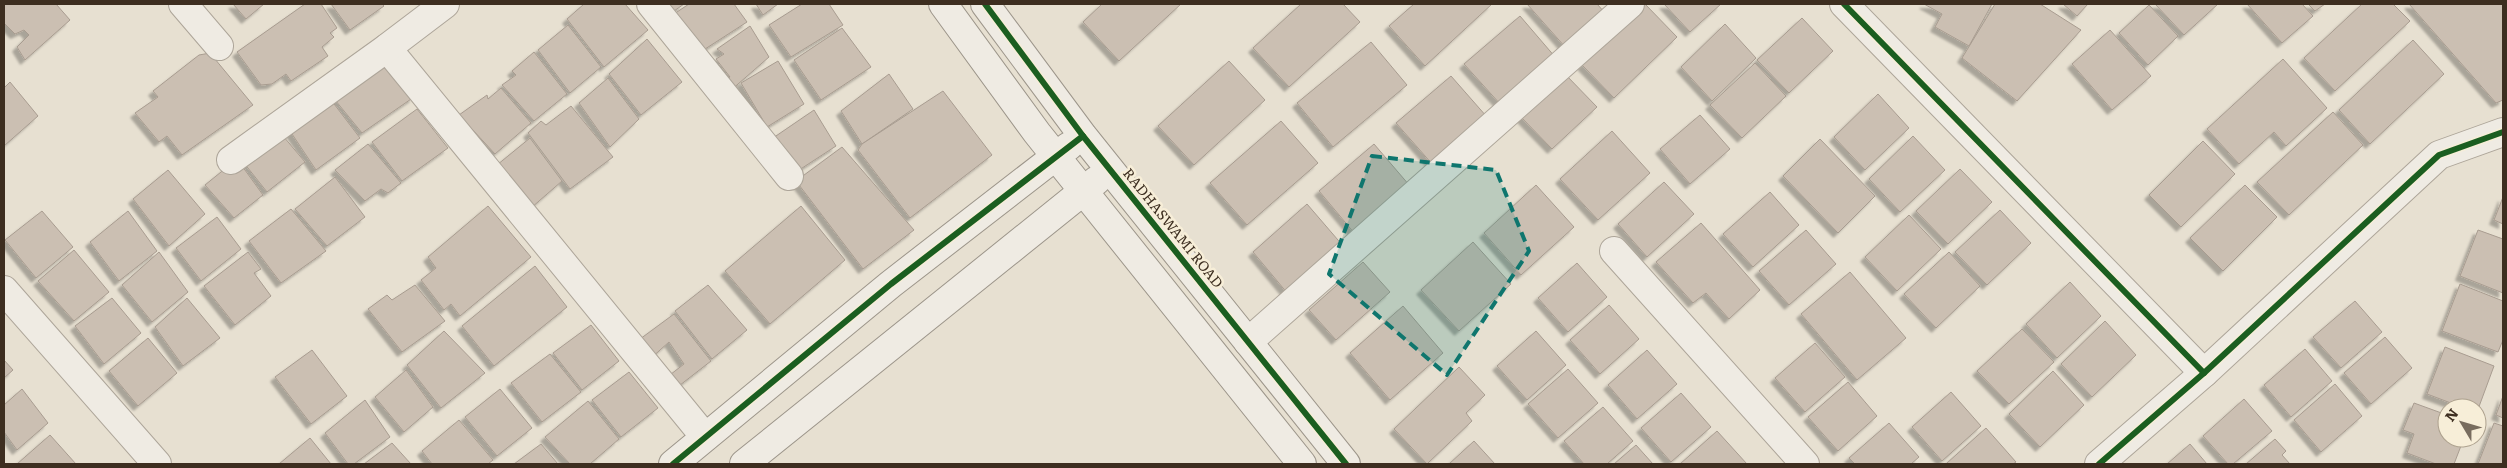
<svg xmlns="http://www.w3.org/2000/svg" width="2507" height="468" font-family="Literata,serif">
  <defs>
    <filter id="shadow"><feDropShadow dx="-4.5" dy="4.5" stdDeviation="1" flood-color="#0004"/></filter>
  </defs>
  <rect width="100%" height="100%" fill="#e7e0d1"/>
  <g fill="#cbbfb2" stroke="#a89c90" filter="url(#shadow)">
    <polygon points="4,4 56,4 70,20 25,60 17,47 29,35 24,30 15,34 4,23"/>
    <polygon points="233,4 264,4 246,19"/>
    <polygon points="305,4 321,4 337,28 330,33 334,37 322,47 328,56 291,81 286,74 272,84 261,85 237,52"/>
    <polygon points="331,4 382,4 384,6 350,30"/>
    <polygon points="584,4 625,4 648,30 604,67 567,19"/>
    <polygon points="669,4 684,4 674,11"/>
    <polygon points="689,4 734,4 747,22 702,51 674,14"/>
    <polygon points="756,4 778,4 763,15"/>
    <polygon points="802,4 829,4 843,25 791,57 769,25"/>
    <polygon points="1102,4 1181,4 1119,61 1083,22"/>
    <polygon points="1301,4 1343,4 1360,22 1289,87 1253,48"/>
    <polygon points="1414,4 1492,4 1425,66 1389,26"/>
    <polygon points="1527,4 1597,4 1606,14 1566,48"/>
    <polygon points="1645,4 1677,37 1614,98 1582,65"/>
    <polygon points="1664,4 1721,4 1690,32"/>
    <polygon points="1924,4 1992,4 1969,46 1935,27 1942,14"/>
    <polygon points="1995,4 2040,4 2081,30 2017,101 1962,58"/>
    <polygon points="2063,4 2088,4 2077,16"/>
    <polygon points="2155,4 2218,4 2184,35"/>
    <polygon points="2247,4 2302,4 2313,16 2282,43"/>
    <polygon points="2308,4 2325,4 2315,11"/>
    <polygon points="2362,4 2393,4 2410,21 2335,91 2304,58"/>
    <polygon points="2409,4 2503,4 2503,100 2496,103"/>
    <polygon points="2149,5 2178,36 2148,65 2119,33"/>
    <polygon points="1520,16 1556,58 1501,105 1464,64"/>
    <polygon points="1802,18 1833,51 1789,93 1757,60"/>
    <polygon points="1725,24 1756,58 1712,101 1681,67"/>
    <polygon points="568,25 601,67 570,93 538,50"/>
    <polygon points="750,26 769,57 730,91 722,82 730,77 716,59 724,54 717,49"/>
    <polygon points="842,28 871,67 821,100 794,60"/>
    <polygon points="2110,30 2151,76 2112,110 2072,64"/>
    <polygon points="647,39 682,82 641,115 609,74"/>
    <polygon points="2413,40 2444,74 2370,144 2339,110"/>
    <polygon points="1371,42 1407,85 1333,147 1297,103"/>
    <polygon points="534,52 567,94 534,121 502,85 516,75 512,71"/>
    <polygon points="210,53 253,105 182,155 167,136 159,142 135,113 158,97 153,91 199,55"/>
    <polygon points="385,57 414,97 362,133 331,95"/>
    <polygon points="2283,59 2327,108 2286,146 2274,132 2239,164 2207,129"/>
    <polygon points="778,61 804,104 767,127 741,83"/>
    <polygon points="1229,61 1265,100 1194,165 1158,126"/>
    <polygon points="1755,63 1786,96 1742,138 1710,105"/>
    <polygon points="889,74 913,109 862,144 841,111"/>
    <polygon points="1565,74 1597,107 1552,149 1520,116"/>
    <polygon points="1451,76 1487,117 1433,165 1396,123"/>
    <polygon points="608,78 639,119 610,147 579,103"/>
    <polygon points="10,82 38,116 4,146 4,88"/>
    <polygon points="501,88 531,123 495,154 459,115 487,95 488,99"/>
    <polygon points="943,91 992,155 910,218 858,150 862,144"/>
    <polygon points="1878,94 1909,128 1865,170 1834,137"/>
    <polygon points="328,96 360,138 316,170 286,125"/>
    <polygon points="571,106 613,157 570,189 528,133 541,121 546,125"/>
    <polygon points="417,109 448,148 402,181 372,142"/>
    <polygon points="814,110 836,146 793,174 773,138"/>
    <polygon points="2333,112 2363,145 2289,215 2257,182"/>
    <polygon points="1700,115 1730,149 1690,184 1660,149"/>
    <polygon points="1281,121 1318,163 1247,225 1210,183"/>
    <polygon points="278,130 305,162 267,192 240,158"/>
    <polygon points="1612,131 1650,173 1598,220 1560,179"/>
    <polygon points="1913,136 1945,170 1900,212 1869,179"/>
    <polygon points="530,138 562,181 531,208 497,165"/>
    <polygon points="1820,139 1875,196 1838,233 1783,176"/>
    <polygon points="2203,141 2235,174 2181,227 2149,195"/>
    <polygon points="368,144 401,183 388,193 381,189 365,201 335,170"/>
    <polygon points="1374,144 1410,186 1355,234 1319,191"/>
    <polygon points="842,147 914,230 863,269 796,181"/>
    <polygon points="237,159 263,195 234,218 205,185"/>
    <polygon points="1960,169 1992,202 1948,244 1916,211"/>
    <polygon points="168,170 205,214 169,246 133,199"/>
    <polygon points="335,177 365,217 327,246 295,209"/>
    <polygon points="1664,182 1694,214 1647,257 1618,224"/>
    <polygon points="1536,185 1574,227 1521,275 1484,233"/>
    <polygon points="2245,185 2277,217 2223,271 2190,238"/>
    <polygon points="1770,192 1799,225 1753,267 1723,234"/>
    <polygon points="2503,197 2503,224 2494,220"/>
    <polygon points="1307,204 1344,247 1288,294 1253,252"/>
    <polygon points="488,206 531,257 460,316 451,304 444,310 421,280 436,268 428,257"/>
    <polygon points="801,206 845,260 770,324 725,271"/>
    <polygon points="291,209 326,251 281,283 249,241"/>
    <polygon points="2000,210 2031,243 1987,285 1955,252"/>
    <polygon points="42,211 73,247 36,278 5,240"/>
    <polygon points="128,211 157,251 119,281 90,242"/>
    <polygon points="1909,215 1941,249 1897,291 1865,257"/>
    <polygon points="217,217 241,249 201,281 176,248"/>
    <polygon points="1701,223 1760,290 1729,319 1706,293 1693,303 1656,262"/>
    <polygon points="1806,230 1836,264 1789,305 1759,271"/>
    <polygon points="2478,230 2503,239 2503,293 2460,276"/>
    <polygon points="1473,242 1511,284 1459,331 1421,290"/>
    <polygon points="74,250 109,292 74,321 38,281"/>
    <polygon points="159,252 188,292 152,322 122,285"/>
    <polygon points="248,252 261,269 254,273 271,296 235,325 204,286"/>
    <polygon points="1949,252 1980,286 1936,328 1904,294"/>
    <polygon points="1363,262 1390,292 1336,340 1309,310"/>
    <polygon points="1577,263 1607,297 1568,332 1538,298"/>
    <polygon points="535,266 567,307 494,366 462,326"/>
    <polygon points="1850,272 1906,338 1857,380 1801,314"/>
    <polygon points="2070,282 2101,316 2057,358 2026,324"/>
    <polygon points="2460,284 2503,301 2503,340 2498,352 2442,331"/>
    <polygon points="415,285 445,321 402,352 368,309 387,295 392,300"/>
    <polygon points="708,285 747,330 712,359 675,311"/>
    <polygon points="112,298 141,333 104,364 75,326"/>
    <polygon points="187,298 220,338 183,366 155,327"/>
    <polygon points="2355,301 2382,332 2341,368 2313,337"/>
    <polygon points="1609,305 1639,339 1600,374 1570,340"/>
    <polygon points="1403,306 1443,353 1390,400 1350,353"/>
    <polygon points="674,314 711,361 675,389 666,378 684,364 669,342 650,359 636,342"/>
    <polygon points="2105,321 2136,355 2092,397 2061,364"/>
    <polygon points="591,325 619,361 582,390 553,353"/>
    <polygon points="2022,329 2054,362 2009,404 1977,371"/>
    <polygon points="444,331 485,373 441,408 407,365"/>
    <polygon points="1536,331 1566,365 1527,400 1497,366"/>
    <polygon points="2385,337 2412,368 2371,404 2344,373"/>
    <polygon points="148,338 177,373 138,406 109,371"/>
    <polygon points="1815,343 1845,377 1805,412 1775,378"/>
    <polygon points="2445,347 2494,366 2477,412 2477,408 2464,408 2427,394"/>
    <polygon points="2305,349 2332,381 2291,417 2264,385"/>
    <polygon points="312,350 347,396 311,424 275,377"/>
    <polygon points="1647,350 1677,384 1637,419 1608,385"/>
    <polygon points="550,354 581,392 542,422 511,383"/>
    <polygon points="4,360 13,370 4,378"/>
    <polygon points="1459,367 1485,395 1466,413 1472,421 1427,464 1394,429"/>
    <polygon points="1568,369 1598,403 1558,438 1528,404"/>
    <polygon points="406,370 433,407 404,432 375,397"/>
    <polygon points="2053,371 2084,405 2040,447 2009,414"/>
    <polygon points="629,372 658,408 621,437 592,400"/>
    <polygon points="1848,382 1877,416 1838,451 1808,417"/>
    <polygon points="2335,384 2362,416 2321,452 2294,420"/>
    <polygon points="22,389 48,423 17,450 4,432 4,405"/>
    <polygon points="500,389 532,428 497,456 465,417"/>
    <polygon points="1951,392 1981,426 1942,461 1912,427"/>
    <polygon points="1681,393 1711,427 1671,462 1641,428"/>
    <polygon points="2503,396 2503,418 2496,415"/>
    <polygon points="2244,399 2272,431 2233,464 2228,464 2203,436"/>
    <polygon points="365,400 390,437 354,464 348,464 325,433"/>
    <polygon points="588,401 619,439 590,464 570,464 545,437"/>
    <polygon points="2414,403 2447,415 2447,438 2464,438 2454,464 2436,464 2407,453 2414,434 2403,430"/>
    <polygon points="1603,407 1633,441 1607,464 1584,464 1564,441"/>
    <polygon points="459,420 493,460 488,464 432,464 422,451"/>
    <polygon points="1889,423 1919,457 1911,464 1855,464 1849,458"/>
    <polygon points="2494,423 2503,426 2503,464 2478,464"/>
    <polygon points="1986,428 2016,462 2013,464 1948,464 1947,463"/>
    <polygon points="1717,431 1747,464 1680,464"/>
    <polygon points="50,435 76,464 17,464"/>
    <polygon points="310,438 331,464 279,464"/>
    <polygon points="2275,439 2286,451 2282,455 2290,464 2246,464"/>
    <polygon points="1474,441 1495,464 1449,464"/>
    <polygon points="392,443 411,464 364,464"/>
    <polygon points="541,444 558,464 514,464"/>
    <polygon points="2190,444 2207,464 2167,464"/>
    <polygon points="1636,445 1653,464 1614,464"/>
  </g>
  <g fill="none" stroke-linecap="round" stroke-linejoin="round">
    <defs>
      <g id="street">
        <polyline points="183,4 219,46"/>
        <polyline points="651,4 789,176"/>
        <polyline points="1844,4 2204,373"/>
        <polyline points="387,48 705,437"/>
        <polyline points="231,160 387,48 445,4"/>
        <polyline points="1614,251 1805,464"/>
        <polyline points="4,290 157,464"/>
        <polyline points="1248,342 1630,4"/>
        <polyline points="2099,464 2204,373 2439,155 2503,132"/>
      </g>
      <g id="secondary">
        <polyline points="943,4 1037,133 1302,464"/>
        <polyline points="985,4 1083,136 1346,464"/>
        <polyline points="673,464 891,284 1069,146"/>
        <polyline points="744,464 1097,180"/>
      </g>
    </defs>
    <use href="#street" stroke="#ada599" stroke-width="30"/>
    <use href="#secondary" stroke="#9c958a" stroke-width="30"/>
    <use href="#street" stroke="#efebe3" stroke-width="28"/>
    <use href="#secondary" stroke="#efebe3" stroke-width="28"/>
    <defs>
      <g id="cycleway">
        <polyline points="985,4 1083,136 1346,464"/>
        <polyline points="1844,4 2204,373"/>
        <polyline points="673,464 891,284 1083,136"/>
        <polyline points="2099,464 2204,373 2439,155 2503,132"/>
      </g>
    </defs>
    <use href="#cycleway" stroke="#f7eed8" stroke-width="9"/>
    <use href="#cycleway" stroke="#1b5e20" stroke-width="6"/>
  </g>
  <path fill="#0f766e" fill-opacity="0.2" stroke="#0f766e" stroke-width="4" stroke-dasharray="10 6" stroke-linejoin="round" d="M1372 156 1496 170 1529 251 1447 375 1329 274Z"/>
  <g text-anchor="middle" stroke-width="5" stroke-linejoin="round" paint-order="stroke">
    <g font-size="14" fill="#3d2e20" stroke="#f7eed8">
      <text transform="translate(1173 228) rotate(51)" y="5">RADHASWAMI ROAD</text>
    </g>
  </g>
  <rect width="2507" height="468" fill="none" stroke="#3d2e20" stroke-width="10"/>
  <g transform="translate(2462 423) rotate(308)"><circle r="24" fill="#f7eed8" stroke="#ada18e"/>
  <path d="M0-4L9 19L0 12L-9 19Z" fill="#786c5e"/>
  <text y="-8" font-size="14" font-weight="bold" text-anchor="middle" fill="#3d2e20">N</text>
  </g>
</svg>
